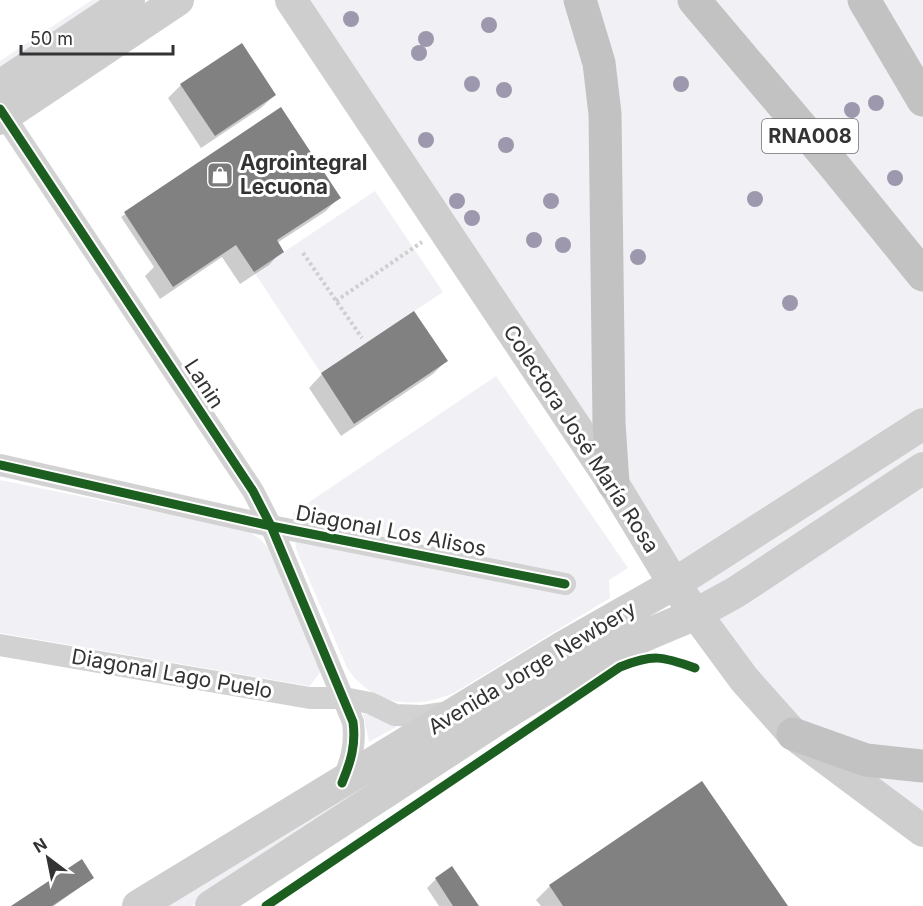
<svg xmlns="http://www.w3.org/2000/svg" width="923" height="906" font-family="Inter,sans-serif">
  <rect width="100%" height="100%" fill="#fff"/>
  <g fill="#f1f0f5">
    <polygon points="92,0 109,0 0,73 0,61"/>
    <polygon points="291,0 923,0 923,831 793,734"/>
    <polygon points="375,191 443,292 321,373 254,272"/>
    <path d="M496 376 628 568 609 580 610 598 454 693C414 710 373 706 347 668L296 549 293 513Z"/>
    <polygon points="0,480 247,530 261,540 273,553 321,671 310,686 0,633"/>
    <polygon points="487,706 267,858 192,906 162,906"/>
    <polygon points="363,713 397,724 396,727 369,742"/>
  </g>
  <g fill="#0003">
    <polygon points="181,85 275,95 261,108 201,148 168,98"/>
    <polygon points="280,109 339,197 326,211 277,243 282,251 269,265 240,284 222,257 160,299 145,276 154,267 121,217"/>
    <polygon points="414,313 446,361 433,374 341,436 309,388 322,374"/>
    <polygon points="702,783 786,906 541,906 536,900 550,886"/>
    <polygon points="92,878 54,906 13,906"/>
    <polygon points="436,879 477,906 439,906 427,888"/>
  </g>
  <g fill="#818181">
    <polygon points="242,43 276,95 215,136 180,84"/>
    <polygon points="281,107 341,198 277,240 284,252 254,272 236,245 173,287 124,212"/>
    <polygon points="414,311 448,361 354,424 321,373"/>
    <polygon points="702,781 788,906 563,906 549,885"/>
    <polygon points="82,859 94,878 52,906 11,906"/>
    <polygon points="452,866 479,906 453,906 435,878"/>
  </g>
  <g fill="none" stroke-linecap="round" stroke-linejoin="round">
    <g stroke="#cfcfcf" stroke-width="4" stroke-dasharray="3 3" stroke-linecap="butt">
      <polyline points="303,253 362,338"/>
      <polyline points="336,301 422,242"/>
    </g>
    <g stroke="#d2d2d2" stroke-width="22">
      <path d="M0 109 253 491 271 526 353 722C356 745 351 761 342 783"/>
      <polyline points="0,465 271,526 565,584"/>
      <polyline points="0,645 310,698 344,698 370,703 395,715 423,716 450,712"/>
    </g>
    <g stroke="#cecece" stroke-width="32">
      <polyline points="291,0 613,483 674,584 744,679 793,734 923,831"/>
      <polyline points="0,86 129,0"/>
      <polyline points="0,119 178,0"/>
      <polyline points="138,906 563,647 674,584 923,424"/>
      <polyline points="211,906 513,709 606,652 696,614 736,592 923,468"/>
    </g>
    <g stroke="#c2c2c2" stroke-width="33">
      <polyline points="580,0 599,63 605,114 609,423 613,483"/>
      <polyline points="694,0 832,163 923,275"/>
      <polyline points="864,0 923,100"/>
      <polyline points="793,734 866,760 923,766"/>
    </g>
    <defs>
      <g id="cycleway">
        <path d="M0 109 253 491 271 526 353 722C356 745 351 761 342 783"/>
        <polyline points="0,465 271,526 565,584"/>
        <path d="M266 906 620 667C653 654 662 656 695 668"/>
      </g>
    </defs>
    <use href="#cycleway" stroke="#fff" stroke-width="13"/>
    <use href="#cycleway" stroke="#1b5e20" stroke-width="9"/>
  </g>
  <g fill="#9d98ad">
    <circle cx="351" cy="19" r="8"/>
    <circle cx="489" cy="25" r="8"/>
    <circle cx="426" cy="39" r="8"/>
    <circle cx="419" cy="53" r="8"/>
    <circle cx="472" cy="84" r="8"/>
    <circle cx="681" cy="84" r="8"/>
    <circle cx="504" cy="90" r="8"/>
    <circle cx="876" cy="103" r="8"/>
    <circle cx="852" cy="110" r="8"/>
    <circle cx="850" cy="128" r="8"/>
    <circle cx="426" cy="140" r="8"/>
    <circle cx="506" cy="145" r="8"/>
    <circle cx="895" cy="178" r="8"/>
    <circle cx="755" cy="199" r="8"/>
    <circle cx="457" cy="201" r="8"/>
    <circle cx="551" cy="201" r="8"/>
    <circle cx="472" cy="218" r="8"/>
    <circle cx="534" cy="240" r="8"/>
    <circle cx="563" cy="245" r="8"/>
    <circle cx="638" cy="257" r="8"/>
    <circle cx="790" cy="303" r="8"/>
  </g>
  <defs>
    <symbol id="shop-square" viewBox="-11 -11 22 22"><rect x="-9" y="-9" width="18" height="18" rx="4" fill="#7a7a7a" stroke="#fff"/><path d="M-5-2.5h2.3a2.7 3.5 0 0 1 5.4 0H5L5.5 6h-11ZM-1.5-2.5h3a1.5 2.3 0 0 0-3 0Z" fill="#fff"/></symbol>
  </defs>
  <g fill-rule="evenodd">
    <use href="#shop-square" x="205" y="160" width="30" height="30"/>
  </g>
  <g text-anchor="middle" stroke-width="6" stroke-linejoin="round" paint-order="stroke">
    <rect fill="#fff" stroke="#707070" stroke-width="1.5" x="762" y="119" width="96" height="34" rx="4.5"/>
    <g font-size="20" font-weight="bold" fill="#333">
      <text x="810" y="143">RNA008</text>
    </g>
    <g font-size="21" font-weight="bold" fill="#333" stroke="#fff" text-anchor="start">
      <text x="240" y="170">Agrointegral<tspan x="240" dy="24">Lecuona</tspan></text>
    </g>
    <g font-size="21" fill="#333" stroke="#fff">
      <text transform="translate(204 384) rotate(57)" y="7">Lanin</text>
      <text transform="translate(581 439) rotate(57)" y="7">Colectora José María Rosa</text>
      <text transform="translate(391 531) rotate(11)" y="7">Diagonal Los Alisos</text>
      <text transform="translate(532 668) rotate(-31)" y="7">Avenida Jorge Newbery</text>
      <text transform="translate(172 674) rotate(10)" y="7">Diagonal Lago Puelo</text>
    </g>
  </g>
  <g transform="translate(48 858) rotate(328)" stroke="#ffffff" stroke-width="4.5" paint-order="stroke">
  <path d="M0-4.5L10 22L0 15L-10 22Z" fill="#333333"/>
  <text y="-9" font-size="16" font-weight="bold" text-anchor="middle" fill="#333333">N</text>
  </g>
  <path d="M21 45v9h152v-9" fill="none" stroke="#333333" stroke-width="3"/>
  <text x="30" y="45" font-size="18" fill="#333333" stroke="#ffffff" stroke-width="4.5" paint-order="stroke">50 m</text>
</svg>
